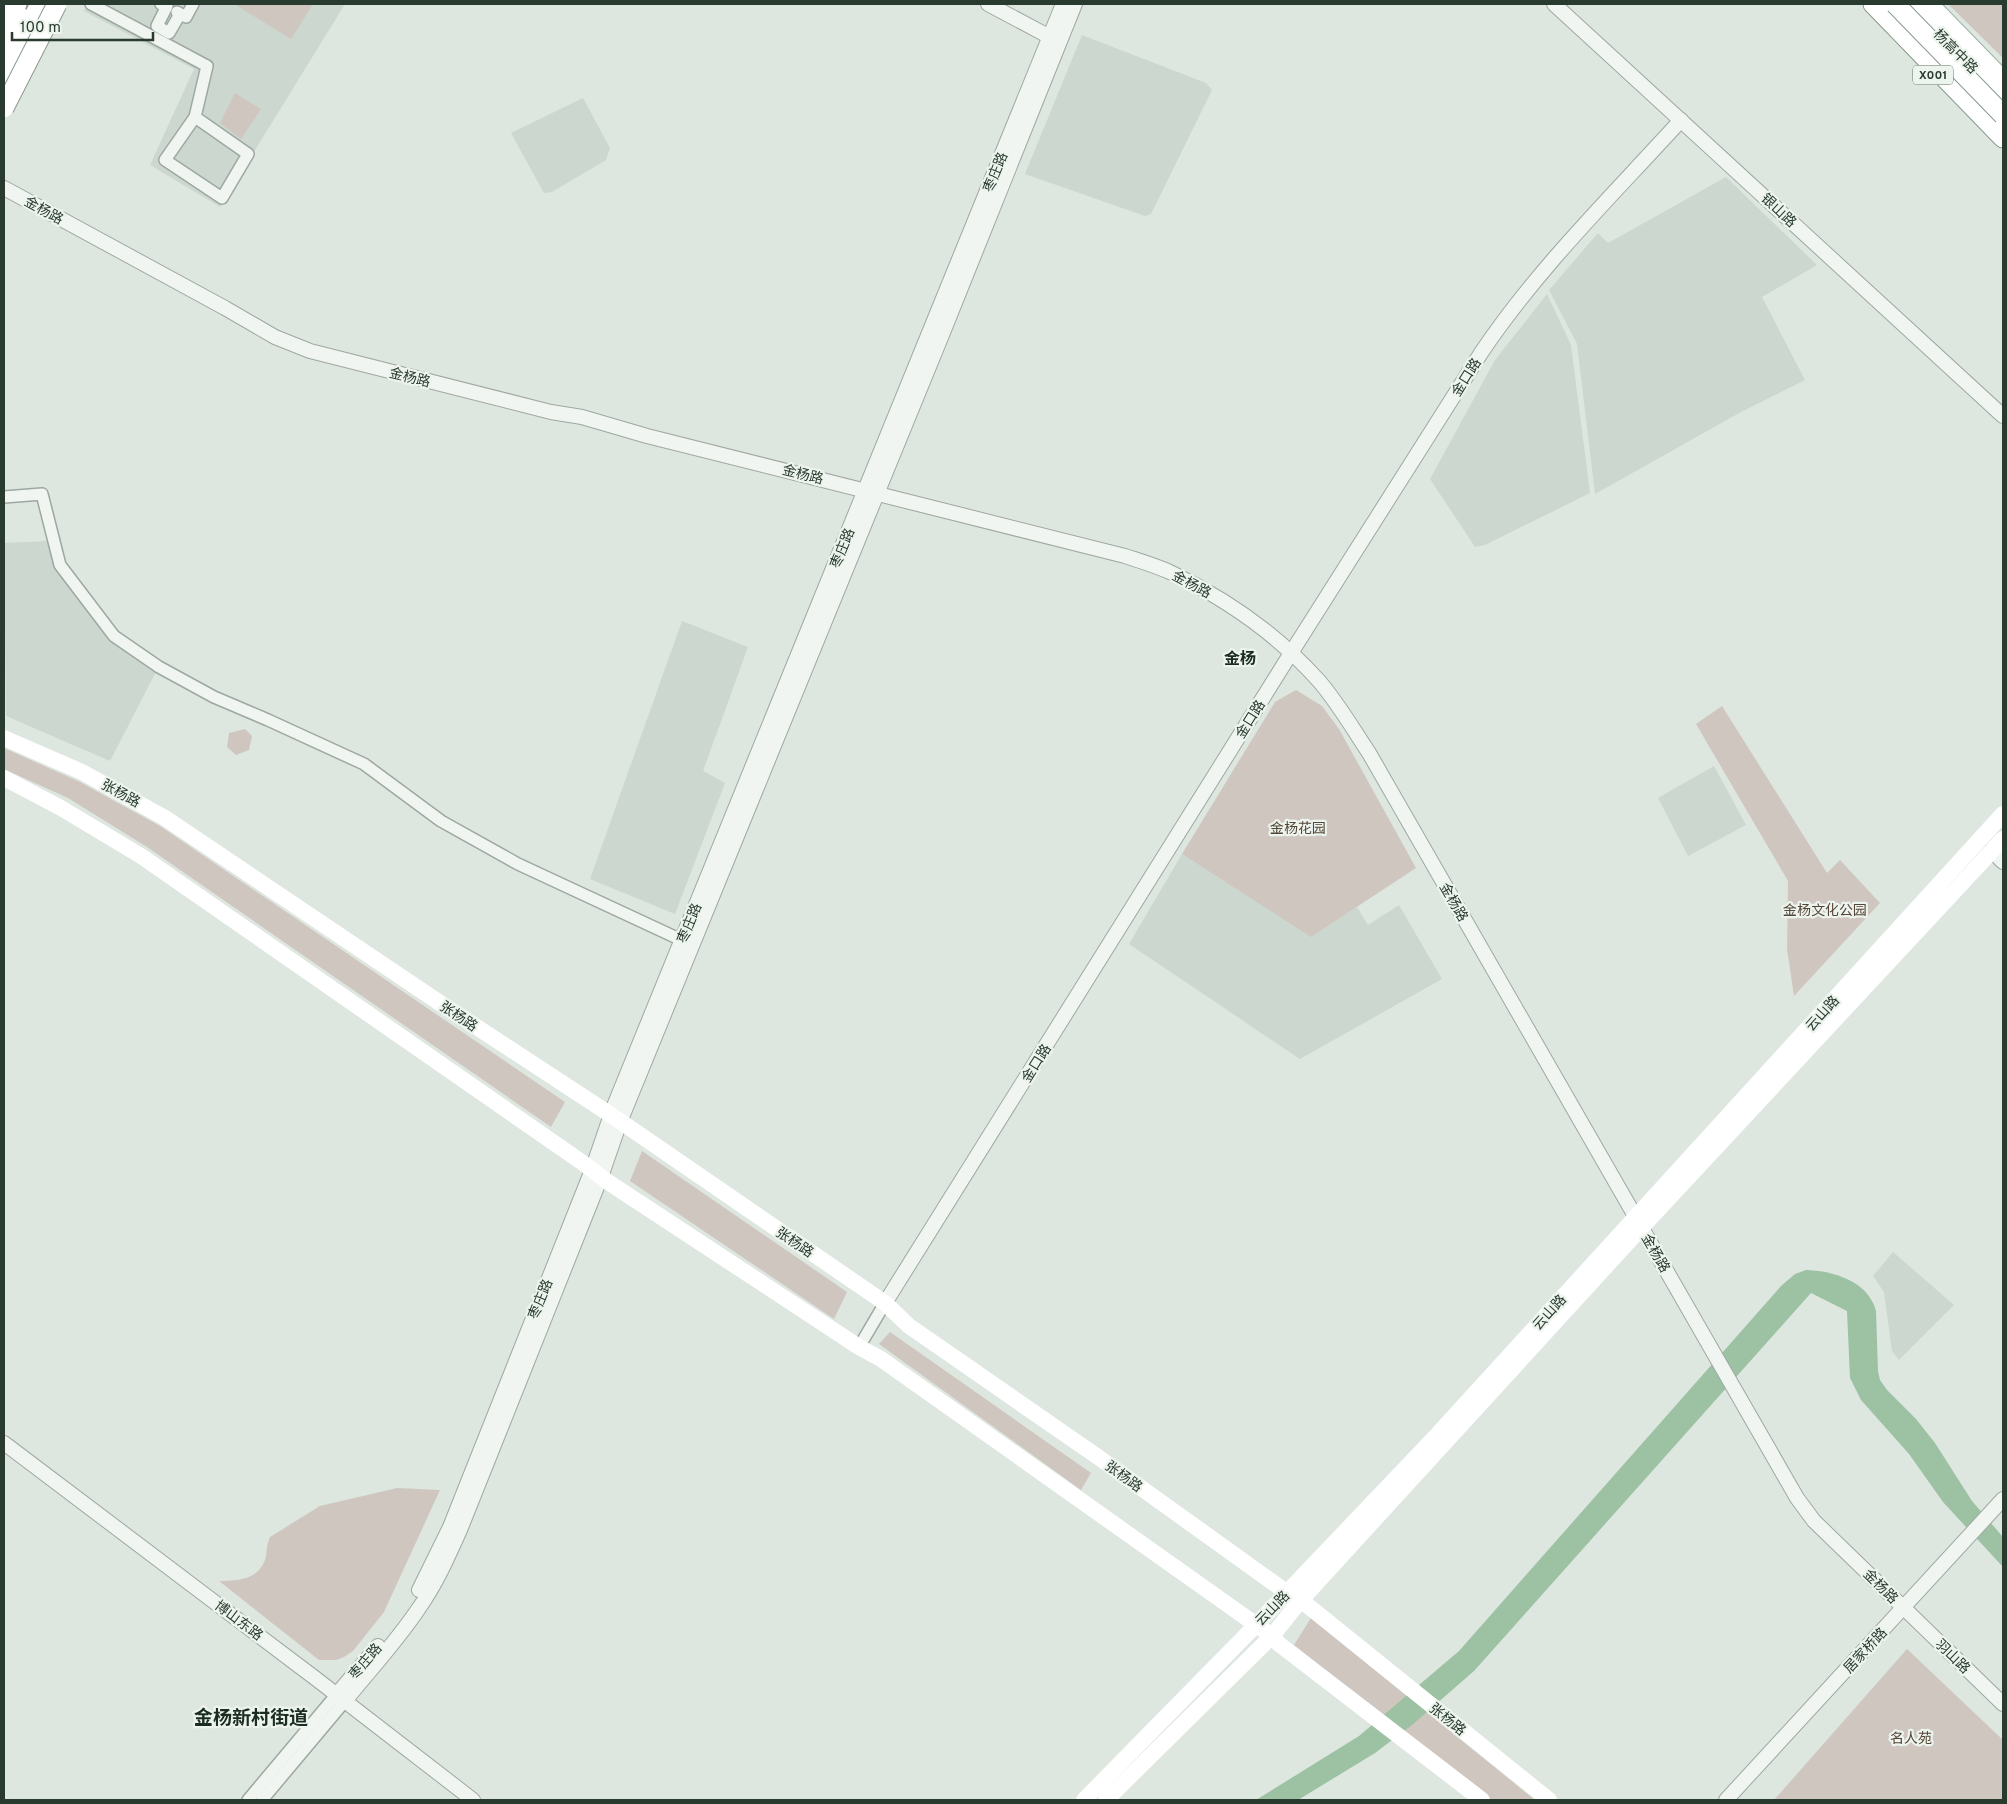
<svg xmlns="http://www.w3.org/2000/svg" width="2007" height="1804" font-family="Overpass,'Noto Sans SC',sans-serif">
  <rect width="100%" height="100%" fill="#dee6e0"/>
  <g fill="#ccd7cf">
    <polygon points="87,4 345,4 220,207 150,165 194,69 84,11"/>
    <polygon points="1082,35 1206,83 1212,90 1151,214 1145,216 1025,174"/>
    <polygon points="583,98 610,148 606,160 552,192 544,193 511,133"/>
    <polygon points="1726,177 1817,265 1762,297 1805,380 1741,412 1595,494 1577,344 1549,290 1598,233 1608,243"/>
    <polygon points="1547,294 1571,345 1590,493 1485,545 1475,547 1430,479 1495,360"/>
    <polygon points="47,541 58,567 106,633 160,664 110,761 6,716 4,543"/>
    <polygon points="682,621 748,647 703,771 725,783 675,914 590,879"/>
    <polygon points="1714,766 1746,825 1688,856 1658,798"/>
    <polygon points="1182,854 1311,936 1357,907 1368,925 1399,905 1442,979 1300,1059 1129,944"/>
    <polygon points="1893,1252 1954,1305 1899,1360 1892,1351 1884,1292 1873,1276"/>
  </g>
  <g fill="#cfc6c0">
    <polygon points="234,4 313,4 291,39"/>
    <polygon points="1948,4 2003,4 2003,58"/>
    <polygon points="235,93 261,109 241,139 220,123"/>
    <polygon points="1296,690 1322,706 1339,729 1416,868 1311,937 1182,854 1275,702"/>
    <polygon points="1722,706 1827,873 1840,860 1880,903 1794,996 1787,949 1788,881 1696,724"/>
    <polygon points="245,729 252,736 249,750 236,755 227,747 229,733"/>
    <polygon points="4,748 80,782 160,826 565,1102 551,1127 147,847 68,798 4,769"/>
    <polygon points="642,1151 847,1292 834,1319 630,1181"/>
    <polygon points="890,1332 1091,1473 1081,1490 879,1344"/>
    <path d="M397 1488 440 1490 384 1612 353 1651 344 1657 336 1660H319L219 1581C239 1581 261 1579 266 1556 267 1548 267 1544 270 1537L320 1506Z"/>
    <polygon points="1311,1618 1535,1800 1489,1800 1294,1645"/>
    <polygon points="1907,1649 2003,1740 2003,1800 1774,1800"/>
  </g>
  <path fill="#9cc2a3" d="M1806 1270C1834 1271 1868 1281 1876 1311L1878 1371 1880 1380 1887 1390 1916 1419 1935 1443 1972 1501 2003 1537V1567L1943 1502 1909 1454 1861 1400 1850 1378 1847 1311 1811 1293 1474 1671 1412 1725 1375 1753 1298 1800H1256L1359 1736 1459 1651 1781 1286 1795 1274Z"/>
  <g fill="none" stroke-linecap="round" stroke-linejoin="round">
    <defs>
      <g id="minor">
        <polyline points="91,4 207,66 195,117 165,160 222,198 248,154 195,117"/>
        <polyline points="161,4 167,6 157,26 169,33 180,14"/>
        <polyline points="177,12 186,17 193,4"/>
        <polyline points="4,497 42,494 60,565 114,636 159,667 214,697 268,720 364,764 441,821 518,864 675,937"/>
        <polyline points="859,1347 885,1303"/>
        <polyline points="248,1800 337,1694"/>
        <polyline points="262,1800 345,1701"/>
      </g>
      <g id="tertiary">
        <polyline points="988,4 1050,37"/>
        <polyline points="1554,4 2003,416"/>
        <path d="M4 188 225 308 275 337 310 351 551 412 582 417 647 436 1125 556C1140 561 1157 566 1172 573 1226 599 1278 635 1319 681 1338 703 1353 729 1369 753L1797 1498 1814 1521 2003 1704"/>
        <polyline points="1992,851 2003,862"/>
        <path d="M885 1303 1291 653 1481 353C1538 268 1612 196 1681 120"/>
        <polyline points="4,1443 315,1678 473,1800"/>
        <polyline points="419,1590 450,1527 592,1170 614,1106 1063,4"/>
        <polyline points="337,1694 378,1646"/>
        <path d="M345 1701C370 1670 397 1641 419 1608 436 1584 448 1557 460 1530L601 1177 620 1122 942 335 1075 4"/>
        <polyline points="1726,1800 2003,1499"/>
      </g>
      <g id="primary">
        <polyline points="1909,4 2003,98"/>
        <polyline points="1929,4 2003,80"/>
        <polyline points="4,9 6,4"/>
        <polyline points="4,49 20,16"/>
      </g>
      <g id="trunk">
        <polyline points="1873,4 2003,138"/>
        <polyline points="4,30 17,4"/>
        <polyline points="4,75 40,4"/>
      </g>
    </defs>
    <use href="#minor" stroke="#9da8a0" stroke-width="14"/>
    <use href="#tertiary" stroke="#9da8a0" stroke-width="16"/>
    <use href="#primary" stroke="#9eb0a3" stroke-width="20"/>
    <use href="#trunk" stroke="#879b8c" stroke-width="21"/>
    <use href="#minor" stroke="#f0f5f1" stroke-width="11"/>
    <use href="#tertiary" stroke="#f0f5f1" stroke-width="14"/>
    <g stroke="#fff" stroke-width="16">
      <polyline points="4,738 82,772 165,818 437,1001 611,1115 885,1303 909,1326 1098,1457 1282,1589 1307,1605 1549,1800"/>
      <polyline points="4,778 61,808 141,856 583,1163 608,1182 859,1347 881,1359 1272,1636 1279,1644 1482,1800"/>
      <polyline points="1084,1800 1256,1625 1438,1434 2003,814"/>
      <polyline points="1106,1800 1272,1636 1300,1601 1641,1228 2003,839"/>
    </g>
    <use href="#primary" stroke="#fff" stroke-width="18"/>
    <use href="#trunk" stroke="#fff" stroke-width="19"/>
    <defs>
      <g id="trunk-bridge">
        <polyline points="1895,4 2003,115"/>
        <polyline points="4,108 57,4"/>
      </g>
    </defs>
    <use href="#trunk-bridge" stroke="#879b8c" stroke-width="21" stroke-linecap="butt"/>
    <use href="#trunk-bridge" stroke="#fff" stroke-width="19"/>
  </g>
  <g text-anchor="middle" stroke-width="4.5" stroke-linejoin="round" paint-order="stroke">
    <rect fill="#edf4ee" stroke="#647268" stroke-width="1" x="1913" y="65.5" width="40" height="19" rx="4"/>
    <g font-size="12" font-weight="bold" fill="#293b2e">
      <text x="1933" y="79">X001</text>
    </g>
    <g font-size="14" fill="#293b2e" stroke="#edf4ee">
      <text transform="translate(1956 51) rotate(45)" y="5">杨高中路</text>
      <text transform="translate(995 172) rotate(-68)" y="5">枣庄路</text>
      <text transform="translate(44 210) rotate(29)" y="5">金杨路</text>
      <text transform="translate(1779 210) rotate(43)" y="5">银山路</text>
      <text transform="translate(410 377) rotate(14)" y="5">金杨路</text>
      <text transform="translate(1466 377) rotate(-58)" y="5">金口路</text>
      <text transform="translate(803 474) rotate(14)" y="5">金杨路</text>
      <text transform="translate(842 548) rotate(-68)" y="5">枣庄路</text>
      <text transform="translate(1192 584) rotate(28)" y="5">金杨路</text>
      <text transform="translate(1250 719) rotate(-58)" y="5">金口路</text>
      <text transform="translate(121 793) rotate(29)" y="5">张杨路</text>
      <text transform="translate(1454 902) rotate(60)" y="5">金杨路</text>
      <text transform="translate(689 923) rotate(-68)" y="5">枣庄路</text>
      <text transform="translate(1822 1013) rotate(-48)" y="5">云山路</text>
      <text transform="translate(459 1016) rotate(34)" y="5">张杨路</text>
      <text transform="translate(1036 1063) rotate(-58)" y="5">金口路</text>
      <text transform="translate(795 1242) rotate(34)" y="5">张杨路</text>
      <text transform="translate(1656 1253) rotate(60)" y="5">金杨路</text>
      <text transform="translate(540 1299) rotate(-68)" y="5">枣庄路</text>
      <text transform="translate(1549 1312) rotate(-48)" y="5">云山路</text>
      <text transform="translate(1124 1476) rotate(36)" y="5">张杨路</text>
      <text transform="translate(1881 1586) rotate(45)" y="5">金杨路</text>
      <text transform="translate(1272 1608) rotate(-46)" y="5">云山路</text>
      <text transform="translate(239 1620) rotate(37)" y="5">博山东路</text>
      <text transform="translate(1865 1650) rotate(-47)" y="5">居家桥路</text>
      <text transform="translate(1953 1656) rotate(44)" y="5">羽山路</text>
      <text transform="translate(365 1661) rotate(-49)" y="5">枣庄路</text>
      <text transform="translate(1448 1719) rotate(39)" y="5">张杨路</text>
    </g>
    <g font-size="14" fill="#554637" stroke="#edf4ee">
      <text x="1298" y="833">金杨花园</text>
      <text x="1825" y="915">金杨文化公园</text>
      <text x="1911" y="1743">名人苑</text>
    </g>
    <g font-size="16" font-weight="bold" fill="#1b2c20" stroke="#edf4ee">
      <text x="1240" y="664">金杨</text>
    </g>
    <g font-size="19" font-weight="bold" fill="#1b2c20" stroke="#edf4ee">
      <text x="251" y="1724">金杨新村街道</text>
    </g>
  </g>
  <rect width="2007" height="1804" fill="none" stroke="#293b2e" stroke-width="10"/>
  <path d="M12 32v8h141v-8" fill="none" stroke="#293b2e" stroke-width="2.5"/>
  <text x="20" y="32" font-size="15" fill="#293b2e" stroke="#edf4ee" stroke-width="4" paint-order="stroke">100 m</text>
</svg>
